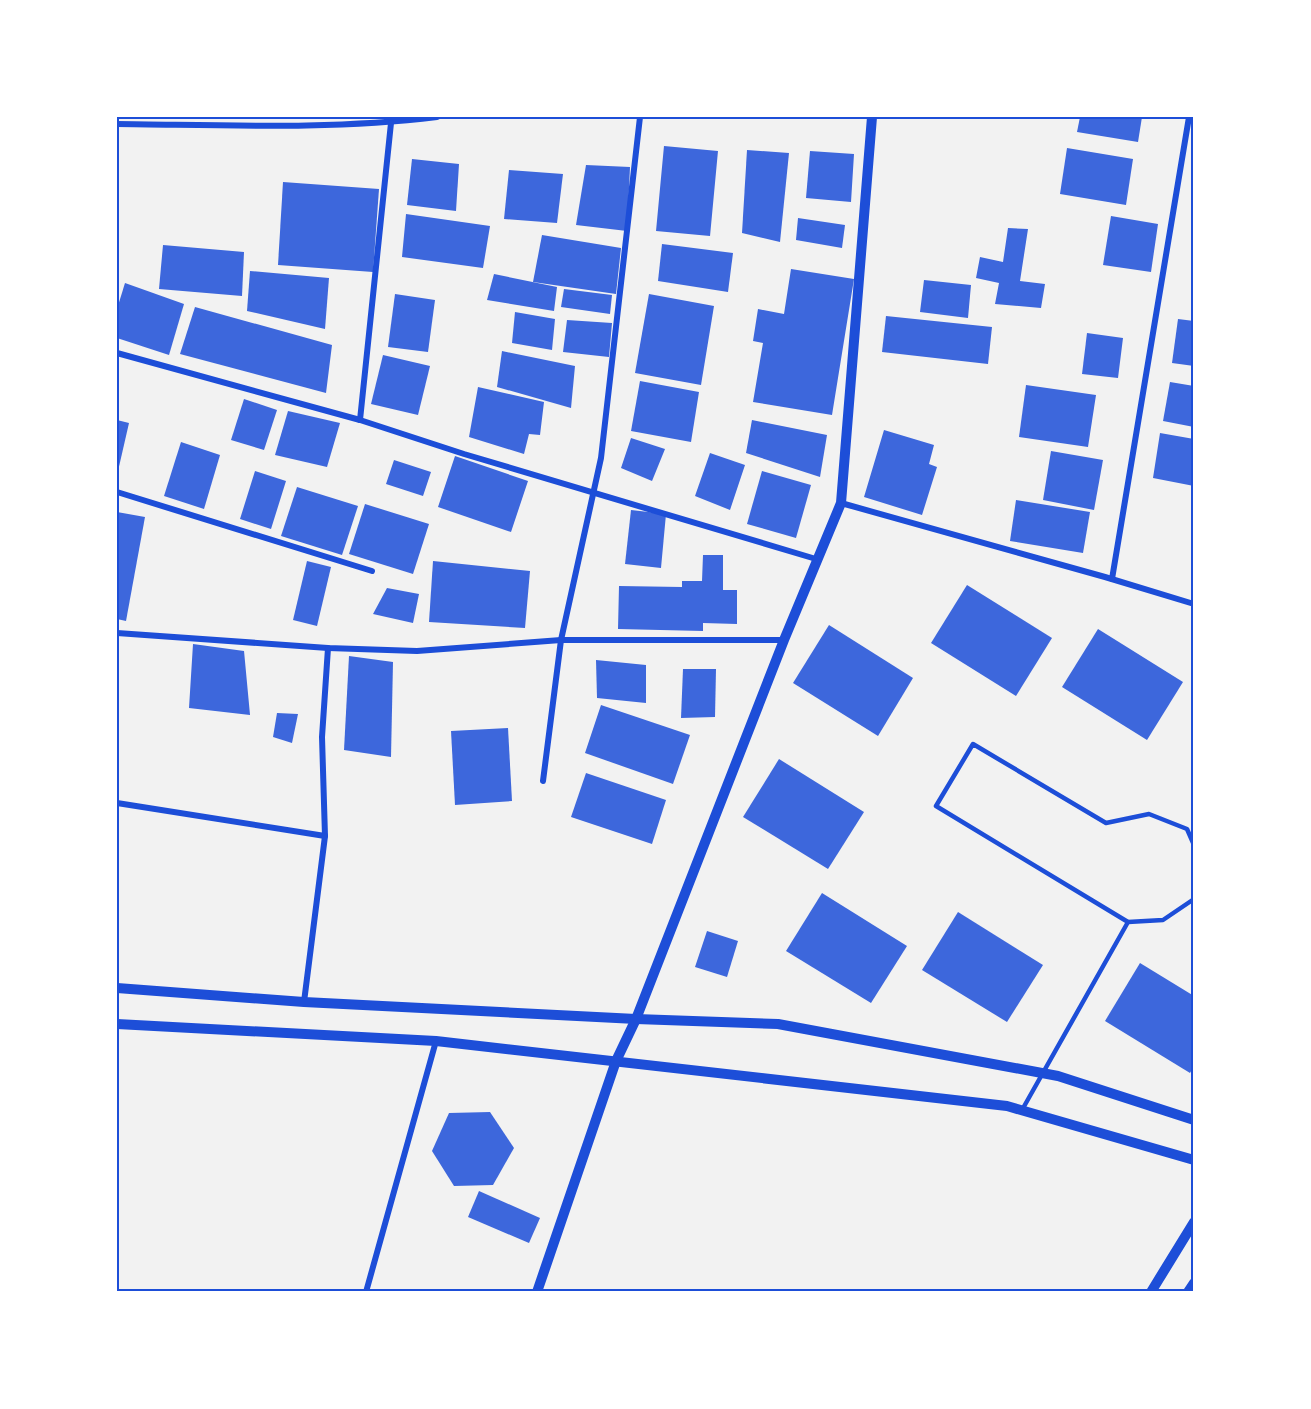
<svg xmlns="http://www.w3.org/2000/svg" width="1311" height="1409" font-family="Ubuntu,sans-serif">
  <rect width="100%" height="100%" fill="#f2f2f2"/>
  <g fill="#3d67dc">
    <polygon points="1080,117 1142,117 1138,142 1077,132"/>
    <polygon points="664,146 718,151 710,236 656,231"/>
    <polygon points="1067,148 1133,159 1126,205 1060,194"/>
    <polygon points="747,150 789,153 780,242 742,233"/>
    <polygon points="810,151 854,154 851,202 806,198"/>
    <polygon points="412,159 459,164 456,211 407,205"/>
    <polygon points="586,165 630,167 627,231 576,225"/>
    <polygon points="509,170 563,174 557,223 504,219"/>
    <polygon points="283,182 379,189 373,272 278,265"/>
    <polygon points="406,214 490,226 483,268 402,257"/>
    <polygon points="1111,216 1158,224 1151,272 1103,265"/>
    <polygon points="798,218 845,225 842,248 796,240"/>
    <polygon points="1008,228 1028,229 1020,281 1045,284 1041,308 995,304 999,283 976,278 980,257 1003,262"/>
    <polygon points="542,235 621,248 616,294 533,282"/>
    <polygon points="662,244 733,253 728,292 658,281"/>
    <polygon points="163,245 244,252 242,296 159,289"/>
    <polygon points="791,269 854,279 832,415 753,402 763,343 753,341 758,309 784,314"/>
    <polygon points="250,271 329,278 325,329 247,311"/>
    <polygon points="494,274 557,287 554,311 487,300"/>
    <polygon points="924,280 971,285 968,318 920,312"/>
    <polygon points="125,283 184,304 169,355 117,338 117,309"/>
    <polygon points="564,289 612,295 610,314 561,307"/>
    <polygon points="395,294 435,300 428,352 388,347"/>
    <polygon points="649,294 714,306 701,385 635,373"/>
    <polygon points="195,307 332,345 326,393 180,354"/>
    <polygon points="515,312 555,319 552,350 512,343"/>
    <polygon points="886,316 992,327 988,364 882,352"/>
    <polygon points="1178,319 1194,321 1194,366 1172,363"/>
    <polygon points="567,320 612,323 609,357 563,352"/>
    <polygon points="1087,333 1123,338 1118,378 1082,374"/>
    <polygon points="502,351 575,366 571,408 497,387"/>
    <polygon points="383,355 430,366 418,415 371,404"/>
    <polygon points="640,381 699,392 691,442 631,431"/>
    <polygon points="1170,382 1194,386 1194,427 1163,421"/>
    <polygon points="1026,385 1096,395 1088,447 1019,437"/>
    <polygon points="478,387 544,402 540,435 529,434 524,454 469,437"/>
    <polygon points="244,399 277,410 264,450 231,440"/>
    <polygon points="288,411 340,423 327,467 275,455"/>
    <polygon points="117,420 129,423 118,471 117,471"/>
    <polygon points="752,420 827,435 820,477 746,453"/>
    <polygon points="884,430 934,445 929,464 937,467 922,515 864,497"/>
    <polygon points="1160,433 1194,439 1194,486 1153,478"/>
    <polygon points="631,438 665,449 652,481 621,468"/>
    <polygon points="181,442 220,455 204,509 164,496"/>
    <polygon points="1051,451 1103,460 1094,510 1043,500"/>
    <polygon points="710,453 745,465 730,510 695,496"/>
    <polygon points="455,456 528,481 511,532 438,507"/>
    <polygon points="394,460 431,472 423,496 386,484"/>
    <polygon points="255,471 286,481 271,529 240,519"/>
    <polygon points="762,471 811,485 796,538 747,524"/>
    <polygon points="297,487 358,506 342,555 281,536"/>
    <polygon points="1016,500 1090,512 1083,553 1010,541"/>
    <polygon points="365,504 429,524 413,574 349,554"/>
    <polygon points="631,510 666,514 661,568 625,564"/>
    <polygon points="117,512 145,517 126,621 117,619"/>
    <polygon points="703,555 723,555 723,590 737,590 737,624 703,623 703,631 618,629 619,586 682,587 682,581 702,581"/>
    <polygon points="307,561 331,567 317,626 293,620"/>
    <polygon points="433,561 530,571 525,628 429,622"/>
    <polygon points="967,585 1052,638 1016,696 931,643"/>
    <polygon points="387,588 419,594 413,623 373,614"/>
    <polygon points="829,625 913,678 878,736 793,683"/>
    <polygon points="1098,629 1183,682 1147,740 1062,687"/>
    <polygon points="193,644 244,651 250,715 189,708"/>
    <polygon points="349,656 393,662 391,757 344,750"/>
    <polygon points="596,660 646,665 646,703 597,698"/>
    <polygon points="683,669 716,669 715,717 681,718"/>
    <polygon points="601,705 690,735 673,784 585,753"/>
    <polygon points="277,713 298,714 292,743 273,737"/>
    <polygon points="508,728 512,801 455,805 451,731"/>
    <polygon points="779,759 864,812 828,869 743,817"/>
    <polygon points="586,773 666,800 652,844 571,817"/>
    <polygon points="822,893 907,946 871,1003 786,951"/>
    <polygon points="958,912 1043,965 1007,1022 922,970"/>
    <polygon points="707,931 738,941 727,977 695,967"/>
    <polygon points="1140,963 1194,996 1194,1066 1190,1073 1105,1021"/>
    <polygon points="490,1112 514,1148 493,1185 454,1186 432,1151 449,1113"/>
    <polygon points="479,1191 540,1218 529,1243 468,1217"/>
  </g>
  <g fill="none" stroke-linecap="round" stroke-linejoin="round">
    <g stroke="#1d4ed8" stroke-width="4.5">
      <polyline points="1194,845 1187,829 1149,814 1106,823 973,744 936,806 1128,922 1163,920 1194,899"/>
      <polyline points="1022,1110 1128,922"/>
    </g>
    <g stroke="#1d4ed8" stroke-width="6">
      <path d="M117 124C224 125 331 130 437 117"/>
      <polyline points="117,353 360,420 464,454 816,559"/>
      <polyline points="360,420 391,123"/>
      <polyline points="117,492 372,571"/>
      <polyline points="841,503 1105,577 1194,604"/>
      <polyline points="1112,579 1189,117"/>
      <polyline points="117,633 328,648 417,651 561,640 784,640"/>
      <polyline points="543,781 561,640 601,458 640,117"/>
      <polyline points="117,803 325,836 322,737 328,648"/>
      <polyline points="304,1002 325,836"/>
      <polyline points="366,1292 436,1041"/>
    </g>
    <g stroke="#1d4ed8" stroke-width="10">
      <polyline points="117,988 304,1002 636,1019 778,1024 1058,1076 1194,1120"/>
      <polyline points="117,1024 436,1041 1007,1106 1194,1160"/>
      <polyline points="537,1292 616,1061 636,1019 784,640 841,503 872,117"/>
      <polyline points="1151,1292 1194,1222"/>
      <polyline points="1188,1292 1194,1283"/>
    </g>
  </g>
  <rect width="1311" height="1409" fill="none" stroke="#ffffff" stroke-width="237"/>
  <rect x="118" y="118" width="1074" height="1172" fill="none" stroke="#1d4ed8" stroke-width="2"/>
</svg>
